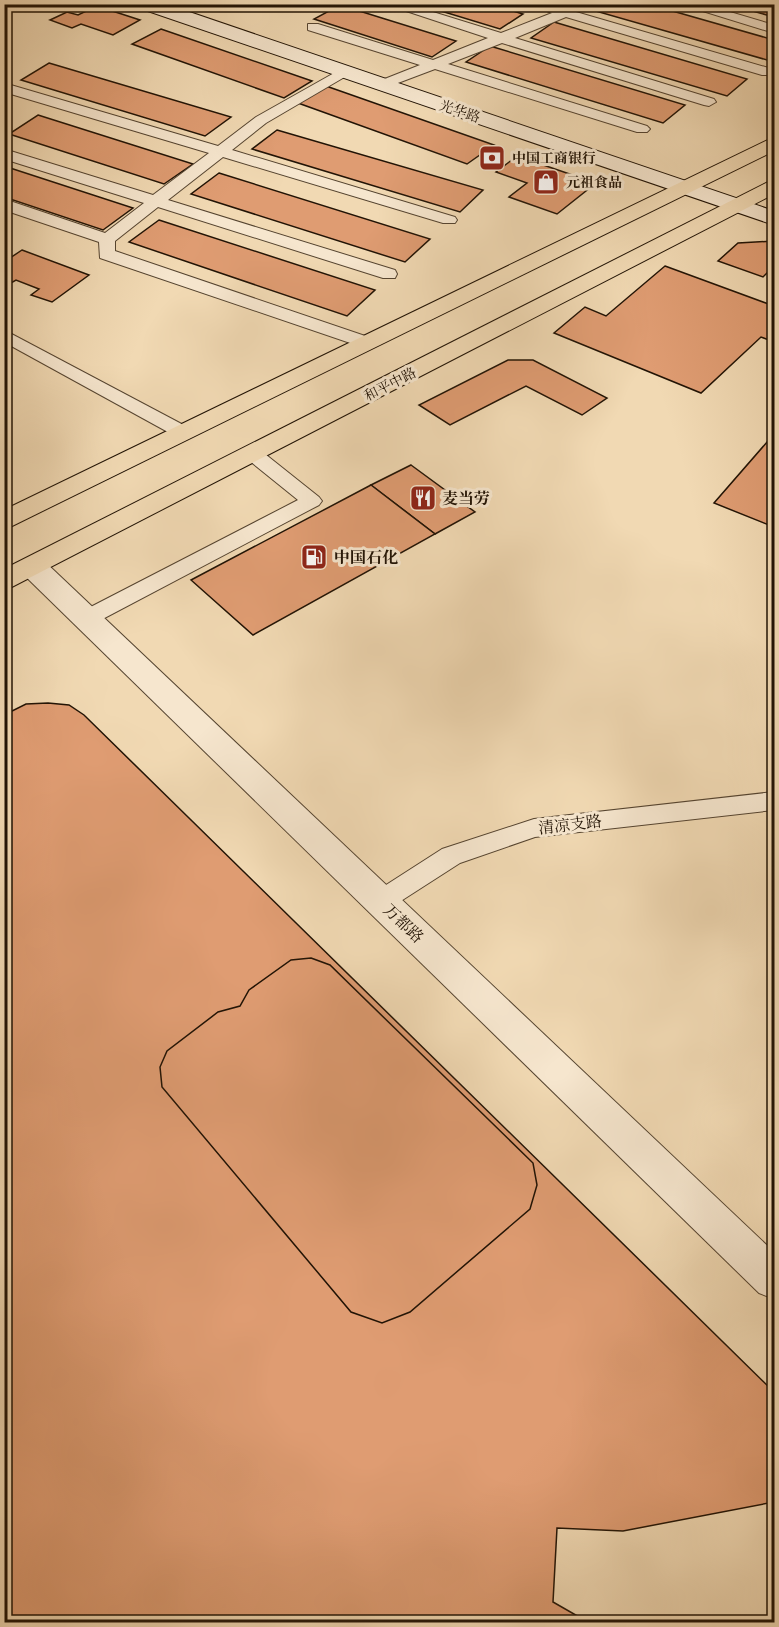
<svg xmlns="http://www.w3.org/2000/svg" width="779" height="1627" font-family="'IM FELL Great Primer','Noto Serif SC',serif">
  <rect width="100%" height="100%" fill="#f1d9b3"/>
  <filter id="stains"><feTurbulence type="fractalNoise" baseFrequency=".00333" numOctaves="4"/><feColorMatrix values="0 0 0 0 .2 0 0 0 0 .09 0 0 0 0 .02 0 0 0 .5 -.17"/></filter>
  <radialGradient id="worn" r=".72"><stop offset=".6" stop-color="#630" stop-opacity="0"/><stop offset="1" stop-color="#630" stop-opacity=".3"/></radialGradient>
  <g fill="#df9c72" stroke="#211305" stroke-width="1.5">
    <polygon points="418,4 490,4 523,14 500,29"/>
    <polygon points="600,4 648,4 774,40 774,62 592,10"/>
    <polygon points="728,4 774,4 774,17"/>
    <polygon points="340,5 456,41 432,57 314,19"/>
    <polygon points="97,6 140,20 113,35 81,24 72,28 50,20 67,12 78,15"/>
    <polygon points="554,22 747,79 727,96 531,38"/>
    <polygon points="161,29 312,81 284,98 132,44"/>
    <polygon points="490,46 685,105 663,123 466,62"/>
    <polygon points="49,63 231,117 205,136 21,80"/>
    <polygon points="326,86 494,145 467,164 298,103"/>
    <polygon points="38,115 193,164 164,184 9,134"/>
    <polygon points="277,130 483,190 460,212 252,149"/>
    <polygon points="517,156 596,183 557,214 509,197 527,183 496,172"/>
    <polygon points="4,166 133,208 103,230 4,197"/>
    <polygon points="219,173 430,239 405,262 191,194"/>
    <polygon points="159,220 375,290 347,316 129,242"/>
    <polygon points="774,241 774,266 763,277 718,261 738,243"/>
    <polygon points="22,250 89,275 52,302 31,295 39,289 16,280 4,287 4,262"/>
    <polygon points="665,266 774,306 774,342 761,337 701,393 554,333 585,307 606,316"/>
    <polygon points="508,360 533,360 607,398 582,415 526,386 450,425 419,405"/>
    <polygon points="774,434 774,527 714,503"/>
    <polygon points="411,465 475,512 435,534 371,485"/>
    <polygon points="371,485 435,534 253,635 191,580"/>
    <polygon points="48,703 69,705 84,715 774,1392 774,1502 623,1531 557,1528 553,1602 588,1622 4,1622 4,715 26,704"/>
    <polygon points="311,958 330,965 533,1163 537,1185 530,1209 410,1312 382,1323 351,1312 162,1087 160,1067 167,1051 218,1012 240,1006 249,990 291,960"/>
  </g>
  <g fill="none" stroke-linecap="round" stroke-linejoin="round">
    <defs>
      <g id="lane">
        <polygon points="385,4 407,4 501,33 552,13 529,4 570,7 576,12 772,69 774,72 772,75 762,75 566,17 515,38 714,99 716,102 709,106 704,105 502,43 448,64 647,126 650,129 647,132 637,132 435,69 382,89 377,88 375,85 377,82 420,65 308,30 308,24 318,24 433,60 488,38"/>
        <polygon points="680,4 703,4 774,25 774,33"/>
        <polygon points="343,68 348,69 350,72 348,75 266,123 232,150 455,217 457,220 455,223 443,223 223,157 168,200 395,270 397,274 395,278 383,278 158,207 115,241 115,251 374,339 377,343 374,347 362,347 100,258 99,242 4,210 4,199 105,233 144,203 4,159 4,149 153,195 209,153 4,92 4,83 218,146 256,117"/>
        <polygon points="4,330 191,429 194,433 184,439 177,437 4,342"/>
        <polygon points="253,448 260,450 319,497 322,501 319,505 95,623 87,625 79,623 76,618 79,613 298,500 246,458 243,454 246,450"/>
        <polygon points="774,792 774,810 535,837 460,863 390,908 381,911 372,908 368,901 372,894 442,849 534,819"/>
      </g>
      <polygon id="street" points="33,558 43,560 774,1252 774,1299 759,1293 23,574 19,567 23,560"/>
      <polygon id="secondary" points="137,4 166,4 774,211 774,225 139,8"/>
      <g id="primary">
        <polygon points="774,137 774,151 4,530 4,510"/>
        <polygon points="774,179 774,194 4,591 4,569"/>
      </g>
    </defs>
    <use href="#lane" stroke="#554430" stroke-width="2"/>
    <use href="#street" stroke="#554430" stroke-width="2"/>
    <use href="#secondary" stroke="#211305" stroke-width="2"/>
    <use href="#primary" stroke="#211305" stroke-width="2"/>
    <use href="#lane" fill="#f6e6ce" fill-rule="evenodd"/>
    <use href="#street" fill="#f6e6ce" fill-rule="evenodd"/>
    <use href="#secondary" fill="#f6e6ce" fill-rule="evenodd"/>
    <use href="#primary" fill="#f1d9b3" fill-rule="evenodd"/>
  </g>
  <defs>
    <symbol id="bank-square" viewBox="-11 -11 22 22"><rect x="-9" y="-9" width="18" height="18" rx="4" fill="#8f2418" stroke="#f6e6ce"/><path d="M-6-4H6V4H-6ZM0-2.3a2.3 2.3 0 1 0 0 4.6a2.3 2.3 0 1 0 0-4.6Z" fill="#fff"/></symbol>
    <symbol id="shop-square" viewBox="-11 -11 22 22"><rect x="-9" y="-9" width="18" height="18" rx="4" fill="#8f2418" stroke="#f6e6ce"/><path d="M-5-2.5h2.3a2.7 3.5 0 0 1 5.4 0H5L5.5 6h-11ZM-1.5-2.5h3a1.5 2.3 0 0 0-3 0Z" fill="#fff"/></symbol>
    <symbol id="restaurant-square" viewBox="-11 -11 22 22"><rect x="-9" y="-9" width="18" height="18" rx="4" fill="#8f2418" stroke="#f6e6ce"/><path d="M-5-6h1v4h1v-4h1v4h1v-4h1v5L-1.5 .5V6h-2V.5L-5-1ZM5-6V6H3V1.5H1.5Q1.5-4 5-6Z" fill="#fff"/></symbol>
    <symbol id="fuel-square" viewBox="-11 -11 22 22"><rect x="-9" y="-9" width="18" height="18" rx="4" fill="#8f2418" stroke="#f6e6ce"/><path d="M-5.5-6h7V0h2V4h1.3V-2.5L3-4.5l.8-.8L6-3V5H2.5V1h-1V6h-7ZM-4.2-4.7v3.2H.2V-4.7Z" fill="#fff"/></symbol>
  </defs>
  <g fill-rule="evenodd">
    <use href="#bank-square" x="477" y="143" width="30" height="30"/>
    <use href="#shop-square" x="531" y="167" width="30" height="30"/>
    <use href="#restaurant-square" x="408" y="483" width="30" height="30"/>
    <use href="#fuel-square" x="299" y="542" width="30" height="30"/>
  </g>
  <g text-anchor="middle" stroke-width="6" stroke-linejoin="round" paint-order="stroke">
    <g font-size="14" fill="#211305" stroke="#f6e6ce">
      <text transform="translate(460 111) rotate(19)" y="5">光华路</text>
      <text transform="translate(390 384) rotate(-27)" y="5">和平中路</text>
    </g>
    <g font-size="14" font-weight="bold" fill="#211305" stroke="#f6e6ce" text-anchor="start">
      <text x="512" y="163">中国工商银行</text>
      <text x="566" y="187">元祖食品</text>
    </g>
    <g font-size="16" font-weight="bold" fill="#211305" stroke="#f6e6ce" text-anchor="start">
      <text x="442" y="504">麦当劳</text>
      <text x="334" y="563">中国石化</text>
    </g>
    <g font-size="16" fill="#211305" stroke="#f6e6ce">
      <text transform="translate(570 824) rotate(-7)" y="6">清凉支路</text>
      <text transform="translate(404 923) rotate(44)" y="6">万都路</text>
    </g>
  </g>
  <rect width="779" height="1627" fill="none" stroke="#f1d9b3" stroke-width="24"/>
  <rect x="6" y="6" width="767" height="1615" fill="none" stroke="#211305" stroke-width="3"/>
  <rect x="12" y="12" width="755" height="1603" fill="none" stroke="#211305" stroke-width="1.5"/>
  <rect width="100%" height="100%" filter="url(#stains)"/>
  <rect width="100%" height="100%" fill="url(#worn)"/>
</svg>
